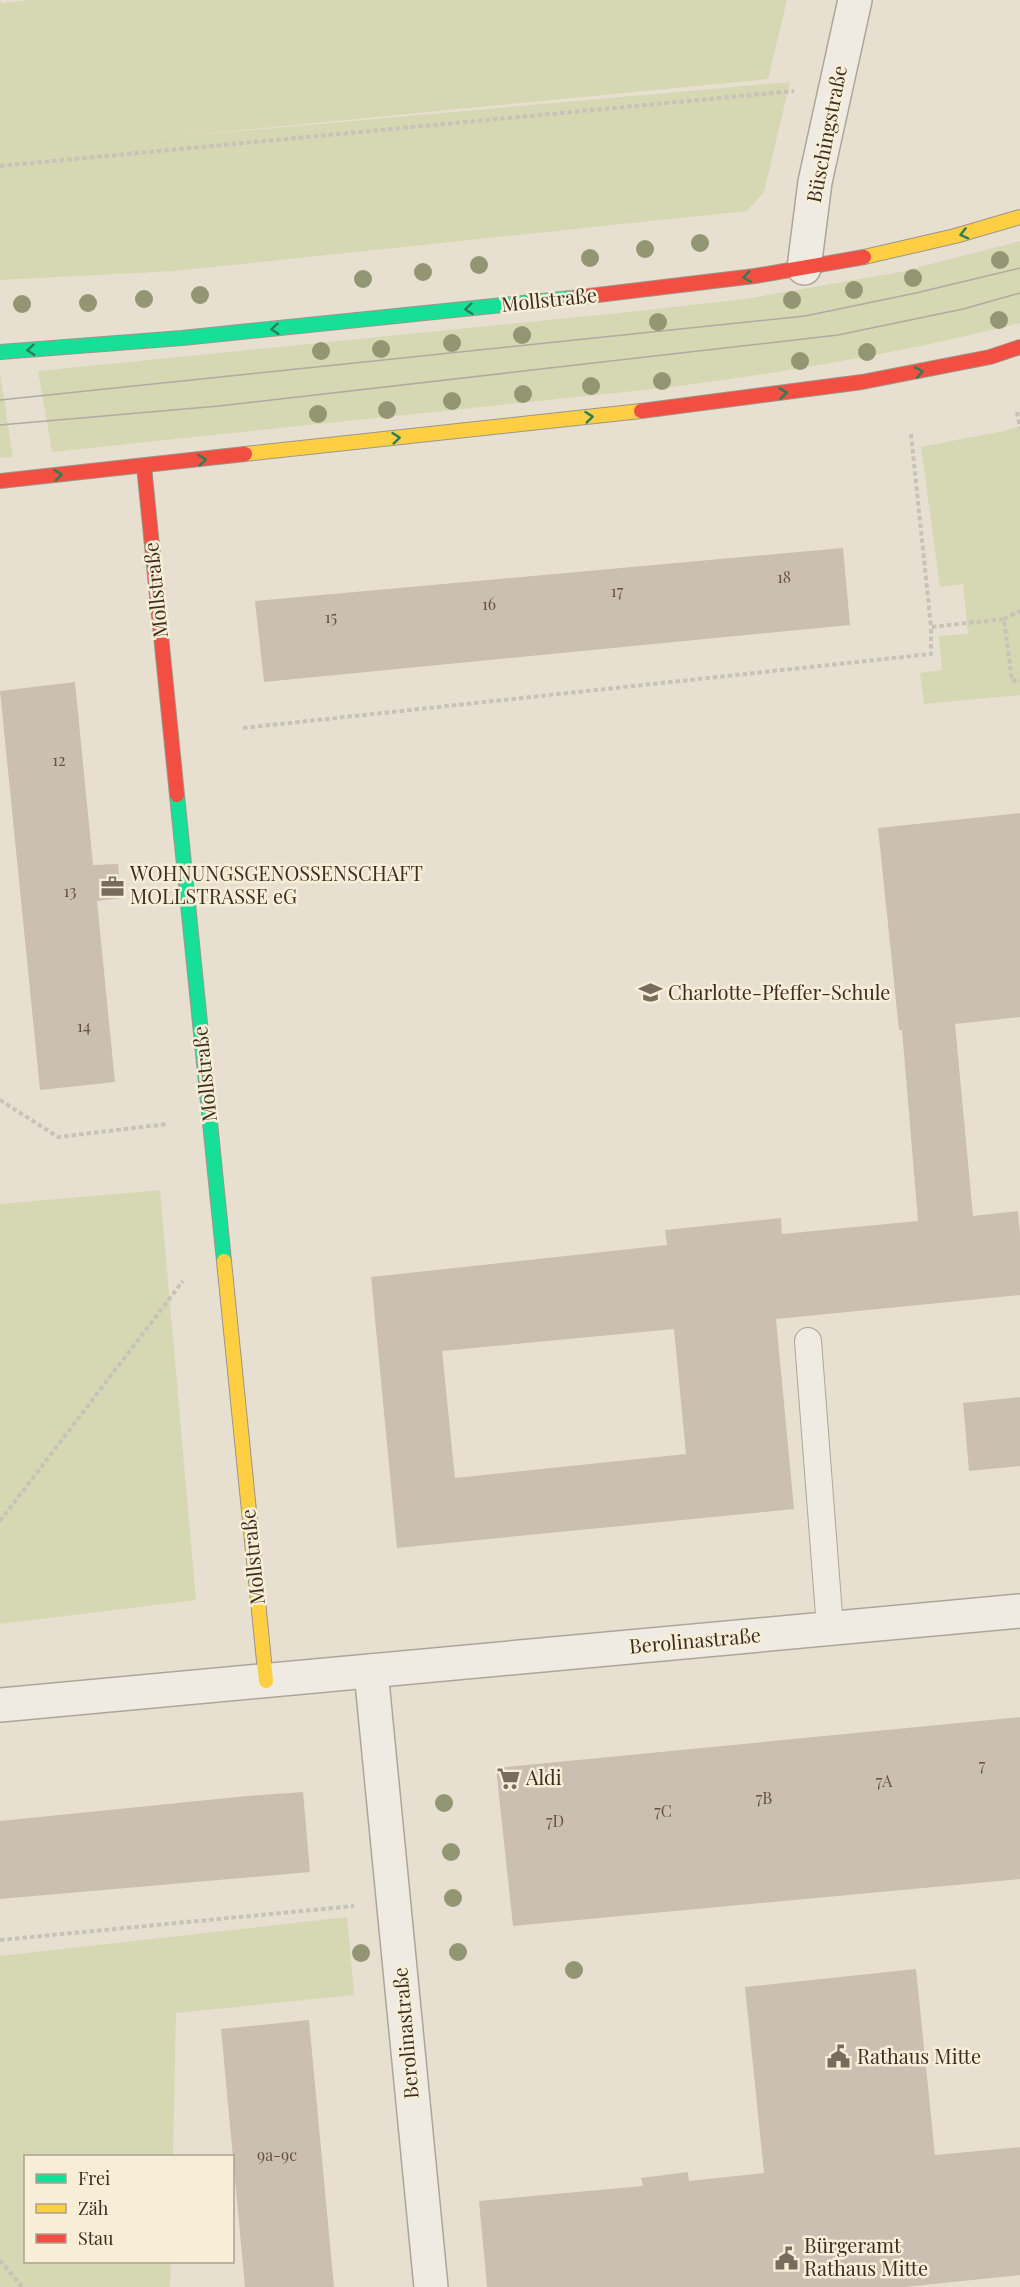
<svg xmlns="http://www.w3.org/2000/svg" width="1020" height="2287" font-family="'Playfair Display',serif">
  <rect width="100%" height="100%" fill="#e7e0d1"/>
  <g fill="#d6d7b3">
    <polygon points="0,0 2,3 30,0 787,0 768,79 160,138 790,82 764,192 747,211 175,271 0,280"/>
    <path d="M1020 241V323C905 352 789 372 672 387L52 452 38 371 638 311 745 299 900 272Z"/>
    <polygon points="0,374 13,457 0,458"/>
    <polygon points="1020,426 1020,695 924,704 920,673 942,670 939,636 968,634 963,584 940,587 921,447 1004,431"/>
    <polygon points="160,1190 196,1600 0,1624 0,1204"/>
    <polygon points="347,1917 354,1995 176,2013 173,2156 26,2156 26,2262 171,2262 170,2287 0,2287 0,1956"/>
  </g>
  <g fill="#cbbfb2" fill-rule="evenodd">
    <polygon points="843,548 850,625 264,682 255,601"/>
    <polygon points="75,682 93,865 118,864 121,898 97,901 115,1082 40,1090 0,691"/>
    <path d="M1020 813V1017L955 1024 973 1216 1018 1211 1020 1234V1295L776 1319 794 1509 397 1548 371 1277 667 1245 665 1230 781 1218 782 1234 918 1221 902 1030H899L878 828ZM674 1329 686 1454 455 1478 442 1351Z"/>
    <polygon points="1020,1397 1020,1466 969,1471 963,1403"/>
    <polygon points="1020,1717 1020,1879 513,1926 496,1768"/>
    <polygon points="303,1792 310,1872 0,1899 0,1821 247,1796"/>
    <polygon points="916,1969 935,2155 1020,2147 1020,2275 905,2287 487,2287 479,2201 643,2186 641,2178 688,2172 689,2181 764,2173 745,1987"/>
    <polygon points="309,2020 334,2287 245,2287 221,2029"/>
  </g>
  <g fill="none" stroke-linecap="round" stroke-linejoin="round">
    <defs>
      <polyline id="lane" points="808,1341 830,1628"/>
      <g id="street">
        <polyline points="804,268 815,182 855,0"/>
        <polyline points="371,1671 431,2287"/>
        <polyline points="0,1705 1020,1611"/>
      </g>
      <g id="fast">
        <polyline points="0,352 182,338 581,297"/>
        <polyline points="177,795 224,1261"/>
      </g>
      <g id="slow">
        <polyline points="864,257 955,236 1020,217"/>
        <polyline points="245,454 641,411"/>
        <polyline points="224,1261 266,1681"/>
      </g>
      <g id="jam">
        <polyline points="581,297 755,276 864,257"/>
        <polyline points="641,411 862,382 990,357 1020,347"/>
        <polyline points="144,466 177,795"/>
        <polyline points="0,481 245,454"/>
      </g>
    </defs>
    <use href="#lane" stroke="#ada599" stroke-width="28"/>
    <use href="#street" stroke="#ada599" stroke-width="36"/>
    <use href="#fast" stroke="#9c958a" stroke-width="16"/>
    <use href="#slow" stroke="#9c958a" stroke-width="16"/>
    <use href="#jam" stroke="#9c958a" stroke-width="16"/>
    <g stroke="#c8c2b9" stroke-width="4" stroke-dasharray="4.5 3" stroke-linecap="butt">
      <polyline points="0,166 794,91"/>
      <polyline points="1017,412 1020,428"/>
      <polyline points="911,434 931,627 1004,619 1012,681 1020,680"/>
      <polyline points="1004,619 1020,611"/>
      <polyline points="243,728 931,654 931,627"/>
      <polyline points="0,1100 58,1137 168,1124"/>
      <polyline points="0,1521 183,1281"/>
      <polyline points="0,1940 354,1906"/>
      <polyline points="0,2260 22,2287"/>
    </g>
    <use href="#lane" stroke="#efebe3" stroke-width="26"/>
    <use href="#street" stroke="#efebe3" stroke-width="33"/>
    <use href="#fast" stroke="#16e098" stroke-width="14"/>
    <use href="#slow" stroke="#ffcf43" stroke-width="14"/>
    <use href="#jam" stroke="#f24e42" stroke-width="14"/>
    <g stroke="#afaaa2" stroke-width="1.5">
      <polyline points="0,400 805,316 916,293 1020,268"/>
      <polyline points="0,425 219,406 838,335 963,309 1020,293"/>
    </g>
  </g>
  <g fill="#929673">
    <circle cx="700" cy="243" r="9"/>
    <circle cx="645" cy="249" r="9"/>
    <circle cx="590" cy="258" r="9"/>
    <circle cx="1000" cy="260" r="9"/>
    <circle cx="479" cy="265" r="9"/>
    <circle cx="423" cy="272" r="9"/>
    <circle cx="913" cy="278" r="9"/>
    <circle cx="363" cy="279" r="9"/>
    <circle cx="854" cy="290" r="9"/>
    <circle cx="200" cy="295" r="9"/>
    <circle cx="144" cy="299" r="9"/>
    <circle cx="792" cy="300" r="9"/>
    <circle cx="88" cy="303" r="9"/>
    <circle cx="22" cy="304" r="9"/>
    <circle cx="999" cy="320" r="9"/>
    <circle cx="658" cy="322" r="9"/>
    <circle cx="522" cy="335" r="9"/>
    <circle cx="452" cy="343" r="9"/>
    <circle cx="381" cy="349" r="9"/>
    <circle cx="321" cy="351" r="9"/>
    <circle cx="867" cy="352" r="9"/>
    <circle cx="800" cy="361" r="9"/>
    <circle cx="662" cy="381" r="9"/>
    <circle cx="591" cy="386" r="9"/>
    <circle cx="523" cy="394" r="9"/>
    <circle cx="452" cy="401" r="9"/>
    <circle cx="387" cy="410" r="9"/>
    <circle cx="318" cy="414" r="9"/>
    <circle cx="444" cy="1803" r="9"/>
    <circle cx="451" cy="1852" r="9"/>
    <circle cx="453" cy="1898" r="9"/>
    <circle cx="458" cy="1952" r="9"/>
    <circle cx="361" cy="1953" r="9"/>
    <circle cx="574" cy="1970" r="9"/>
  </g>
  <defs><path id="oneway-chevron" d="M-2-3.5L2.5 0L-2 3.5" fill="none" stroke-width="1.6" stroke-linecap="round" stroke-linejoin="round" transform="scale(1.5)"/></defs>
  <g stroke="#2b7e56">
    <use href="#oneway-chevron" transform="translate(964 234) rotate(166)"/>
    <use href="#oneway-chevron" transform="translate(747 277) rotate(172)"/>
    <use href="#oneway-chevron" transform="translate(469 309) rotate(174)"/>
    <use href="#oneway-chevron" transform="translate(275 329) rotate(175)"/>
    <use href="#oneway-chevron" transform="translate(31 350) rotate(175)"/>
    <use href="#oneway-chevron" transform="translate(919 372) rotate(-11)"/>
    <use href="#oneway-chevron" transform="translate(783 393) rotate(-7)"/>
    <use href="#oneway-chevron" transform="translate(589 417) rotate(-6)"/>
    <use href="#oneway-chevron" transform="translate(396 438) rotate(-6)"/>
    <use href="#oneway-chevron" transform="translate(202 460) rotate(-6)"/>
    <use href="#oneway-chevron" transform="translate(58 475) rotate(-6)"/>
  </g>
  <defs>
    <symbol id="office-bare" viewBox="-9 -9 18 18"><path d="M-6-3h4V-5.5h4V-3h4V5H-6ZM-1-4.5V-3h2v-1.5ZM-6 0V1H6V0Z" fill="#786c5e" stroke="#f7eed8" stroke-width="2.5" paint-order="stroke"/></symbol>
    <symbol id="school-bare" viewBox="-9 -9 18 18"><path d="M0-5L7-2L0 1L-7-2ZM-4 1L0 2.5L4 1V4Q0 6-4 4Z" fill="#786c5e" stroke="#f7eed8" stroke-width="2.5" paint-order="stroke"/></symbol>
    <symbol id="supermarket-bare" viewBox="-9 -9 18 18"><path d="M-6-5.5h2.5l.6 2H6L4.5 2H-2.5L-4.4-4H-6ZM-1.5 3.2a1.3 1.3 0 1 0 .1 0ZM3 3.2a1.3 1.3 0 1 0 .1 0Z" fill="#786c5e" stroke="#f7eed8" stroke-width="2.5" paint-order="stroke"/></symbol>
    <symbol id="civic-bare" viewBox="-9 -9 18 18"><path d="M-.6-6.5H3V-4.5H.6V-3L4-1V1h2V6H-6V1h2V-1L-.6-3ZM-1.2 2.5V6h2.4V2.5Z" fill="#786c5e" stroke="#f7eed8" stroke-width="2.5" paint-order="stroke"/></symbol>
  </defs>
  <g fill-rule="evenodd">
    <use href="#office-bare" x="96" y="870" width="33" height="33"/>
    <use href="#school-bare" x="634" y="976" width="33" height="33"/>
    <use href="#supermarket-bare" x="492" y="1762" width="33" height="33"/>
    <use href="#civic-bare" x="822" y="2040" width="33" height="33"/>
    <use href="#civic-bare" x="770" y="2242" width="33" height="33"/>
  </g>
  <g text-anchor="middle" stroke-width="5" stroke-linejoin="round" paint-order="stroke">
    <g font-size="16" fill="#605244">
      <text x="784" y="583">18</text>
      <text x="617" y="597">17</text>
      <text x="489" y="610">16</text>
      <text x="331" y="623">15</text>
      <text x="59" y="766">12</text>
      <text x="70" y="897">13</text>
      <text x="84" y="1032">14</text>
      <text x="982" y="1771">7</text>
      <text x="884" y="1787">7A</text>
      <text x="764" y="1804">7B</text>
      <text x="663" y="1817">7C</text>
      <text x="555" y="1827">7D</text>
      <text x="277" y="2161">9a-9c</text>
    </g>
    <g font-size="20" fill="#3d2e20" stroke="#f7eed8">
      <text transform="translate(827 134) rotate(-79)" y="7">Büschingstraße</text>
      <text transform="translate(549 300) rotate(-6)" y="7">Mollstraße</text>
      <text transform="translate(156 590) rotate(-96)" y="7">Mollstraße</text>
      <text transform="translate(205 1074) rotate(-96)" y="7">Mollstraße</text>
      <text transform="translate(253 1557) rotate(-96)" y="7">Mollstraße</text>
      <text transform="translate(695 1641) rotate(-5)" y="7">Berolinastraße</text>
      <text transform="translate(406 2033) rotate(-95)" y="7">Berolinastraße</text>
    </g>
    <g font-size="20" fill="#3d2e20" stroke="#f7eed8" text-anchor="start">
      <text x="130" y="881">WOHNUNGSGENOSSENSCHAFT<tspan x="130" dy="23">MOLLSTRASSE eG</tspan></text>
      <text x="668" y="1000">Charlotte-Pfeffer-Schule</text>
      <text x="526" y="1785">Aldi</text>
      <text x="857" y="2064">Rathaus Mitte</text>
      <text x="804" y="2253">Bürgeramt<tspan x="804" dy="23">Rathaus Mitte</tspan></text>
    </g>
  </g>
  <rect x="24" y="2155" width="210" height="108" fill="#f7eed8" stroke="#ada18e" stroke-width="1.5"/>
  <rect x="36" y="2174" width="30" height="9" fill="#16e098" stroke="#ada18e" stroke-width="1.5"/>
  <text x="78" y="2185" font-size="18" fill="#3d2e20">Frei</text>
  <rect x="36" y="2204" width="30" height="9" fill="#ffcf43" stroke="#ada18e" stroke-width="1.5"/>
  <text x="78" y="2215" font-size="18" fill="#3d2e20">Zäh</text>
  <rect x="36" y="2234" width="30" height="9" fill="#f24e42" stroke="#ada18e" stroke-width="1.5"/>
  <text x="78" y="2245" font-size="18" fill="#3d2e20">Stau</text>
</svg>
